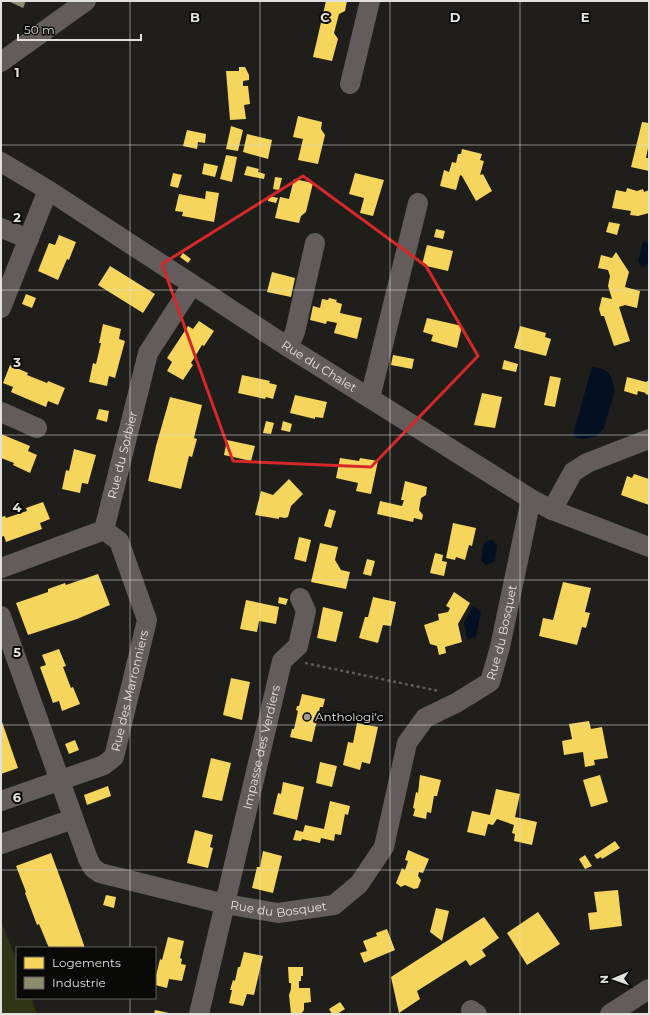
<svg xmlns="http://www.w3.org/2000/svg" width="650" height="1015" font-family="Montserrat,sans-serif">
  <rect width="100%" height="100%" fill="#1f1e1b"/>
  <polygon fill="#2f3415" points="1,921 17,962 17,998 31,998 37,1014 1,1014"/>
  <g fill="#031021">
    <polygon points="643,241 649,243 649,258 647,265 642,267 638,262"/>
    <polygon points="592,367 603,369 608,372 612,380 615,390 604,428 597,436 584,439 577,438 573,435"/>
    <polygon points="492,540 497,545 495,560 492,563 486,565 481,561 483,546 487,541"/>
    <polygon points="473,606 481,612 476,637 467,639 464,623"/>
  </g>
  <g fill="#f6d55c">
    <polygon points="326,1 347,1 345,11 339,14 334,33 338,39 332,61 313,57"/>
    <polygon points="239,67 245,67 249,75 249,80 243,81 243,86 248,86 250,104 244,105 246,119 230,120 226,71 239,71"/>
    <polygon points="298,116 322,122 321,129 325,135 318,164 298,160 303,139 293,137"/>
    <polygon points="642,122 649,123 649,143 646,158 649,158 649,171 631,167"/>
    <polygon points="231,126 243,130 238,151 226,149"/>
    <polygon points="187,130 206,134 205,143 198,142 197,149 183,146"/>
    <polygon points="247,134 272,140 268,159 243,152"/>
    <polygon points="462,149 482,154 480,160 484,161 480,175 483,174 492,191 476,201 462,176 460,175 456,190 440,186 444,170 449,172 452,162 456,163 458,154 461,154"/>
    <polygon points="226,155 237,157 232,182 220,179"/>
    <polygon points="204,163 218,166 215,177 202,174"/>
    <polygon points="247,166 259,169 258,172 265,174 264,179 244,175"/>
    <polygon points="173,173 182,175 178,188 170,186"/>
    <polygon points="355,173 384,180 373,216 360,213 364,198 349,194"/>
    <polygon points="275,177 282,178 279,190 273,189"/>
    <polygon points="294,179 313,183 306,212 301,216 299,223 275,218 280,197 289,199"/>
    <polygon points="627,188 637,191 643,189 644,192 649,190 649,213 638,216 630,215 631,211 612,208 616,190 626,192"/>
    <polygon points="206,191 219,193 214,222 182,216 183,212 175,211 179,194 205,199"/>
    <polygon points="269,196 278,198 276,203 268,201"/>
    <polygon points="609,222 620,224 617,235 606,232"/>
    <polygon points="436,229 445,231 443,239 434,237"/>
    <polygon points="59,235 76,242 69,260 67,259 58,280 38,271 49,243 55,245"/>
    <polygon points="427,245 453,251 448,271 422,265"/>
    <polygon points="616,252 629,272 625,287 640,291 637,308 625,305 619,307 630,341 614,346 604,316 601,316 599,309 602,297 612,299 608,286 610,276 608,270 598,268 601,255 612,258"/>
    <polygon points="183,253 191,259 188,263 180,257"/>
    <polygon points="110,266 155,294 143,313 98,285"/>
    <polygon points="272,272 295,278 291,297 267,292"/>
    <polygon points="26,294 36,298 32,308 22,304"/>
    <polygon points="329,298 337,300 336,302 342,304 340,313 362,318 357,339 334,333 337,323 327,321 326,324 310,320 313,306 320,308 322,299 328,300"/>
    <polygon points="427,318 462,326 457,348 431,341 433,335 423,332"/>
    <polygon points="199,321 214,331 204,346 202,345 191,363 193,365 183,380 167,371 172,362 167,358 188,326 193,329"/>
    <polygon points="103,324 121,329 119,339 125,341 115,378 109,376 107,386 89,382 93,363 96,364 101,343 99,343"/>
    <polygon points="520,326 546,333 545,337 551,339 546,356 514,348"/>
    <polygon points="393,355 414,359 412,369 391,365"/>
    <polygon points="504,360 518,364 516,372 502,369"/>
    <polygon points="10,365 28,373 27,375 47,383 48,381 65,388 58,405 48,401 46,407 11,392 13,387 3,383"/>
    <polygon points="242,375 270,381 269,383 277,385 273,399 266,397 265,399 238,393"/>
    <polygon points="550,376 561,378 555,407 544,405"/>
    <polygon points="627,377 646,382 649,380 649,395 645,394 646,393 638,391 637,395 624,391"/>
    <polygon points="482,393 502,397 495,428 474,425"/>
    <polygon points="295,395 327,402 323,418 315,417 315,419 290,413"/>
    <polygon points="170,397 202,405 194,438 197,439 192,457 189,456 181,489 148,481 156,446"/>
    <polygon points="99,409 109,411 107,422 96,419"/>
    <polygon points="266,421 274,423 271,434 263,433"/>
    <polygon points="283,421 292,424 290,432 281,430"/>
    <polygon points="1,434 30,446 28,451 37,455 30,473 13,465 14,463 1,458"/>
    <polygon points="227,440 255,446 251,461 224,455"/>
    <polygon points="74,449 96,455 88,484 82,483 80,493 62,489 66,470 69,471"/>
    <polygon points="340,458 359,461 360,458 378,461 371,494 356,491 358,483 336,478"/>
    <polygon points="634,474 649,479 649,505 621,495 627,476 632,478"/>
    <polygon points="289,479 303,494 291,506 288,517 285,518 279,517 279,519 255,515 261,491 273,495"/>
    <polygon points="405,481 427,487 426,495 421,498 419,510 423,515 422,520 414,518 413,522 377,514 380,501 402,506 404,500 401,500"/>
    <polygon points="43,502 50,519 40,523 42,529 6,542 4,536 1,537 1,517 5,516 6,518 27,511 26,508"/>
    <polygon points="329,509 336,511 331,528 324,526"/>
    <polygon points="453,523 476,528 472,546 469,545 465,560 456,557 455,560 446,558"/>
    <polygon points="299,537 311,540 306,562 294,559"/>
    <polygon points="320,543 338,547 335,560 341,570 350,572 346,589 311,582"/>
    <polygon points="435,553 443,555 442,561 447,562 444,576 430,573"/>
    <polygon points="367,559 375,561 371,576 363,574"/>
    <polygon points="98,574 110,605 77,619 28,635 16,603 48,592 48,589 65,583 66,585"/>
    <polygon points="563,582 591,588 585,612 590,613 586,628 582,627 577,645 539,636 543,618 553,620"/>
    <polygon points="454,592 470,603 458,624 462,642 445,647 446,653 439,655 437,646 430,644 424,625 439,620 438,614 448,612 450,608 446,606"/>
    <polygon points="279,597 288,599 286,605 278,603"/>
    <polygon points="373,597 396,602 391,626 383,625 378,643 359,638 365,617 368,617"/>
    <polygon points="246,600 279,607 276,624 259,621 257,632 240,629"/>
    <polygon points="323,607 343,612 336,642 317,638"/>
    <polygon points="59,649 66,666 63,667 71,688 73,687 80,704 62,711 59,701 53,703 40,667 46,665 42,655"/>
    <polygon points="231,678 250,682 242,720 223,715"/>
    <polygon points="302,694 325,699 323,707 320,707 312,742 290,737 292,729 294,729 298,711 296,710 297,706 299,706"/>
    <polygon points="1,719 18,768 1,774"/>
    <polygon points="589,721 591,729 602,727 608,758 594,760 595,765 585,767 583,752 564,755 562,741 572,739 569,724"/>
    <polygon points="357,723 378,727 370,764 362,762 360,770 343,765 348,742 353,743"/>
    <polygon points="75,740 79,750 69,754 65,744"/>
    <polygon points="211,758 231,763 222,801 202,797"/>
    <polygon points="320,762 337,766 332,787 316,783"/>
    <polygon points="420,775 441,780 437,796 434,796 431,813 427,812 426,819 413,816 415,809 413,808 416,792 418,793"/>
    <polygon points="600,775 608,802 591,807 583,780"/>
    <polygon points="283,782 304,787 297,820 273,814 278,793 281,794"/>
    <polygon points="108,786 111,796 87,805 84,795"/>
    <polygon points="496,789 520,794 515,817 537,822 532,845 514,841 515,834 512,833 514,825 497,819 493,825 488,824 485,836 467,832 472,811 490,815"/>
    <polygon points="330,801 350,806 348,815 345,814 341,835 335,834 334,841 321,838 320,843 302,839 301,841 293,840 296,830 303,832 305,825 324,829"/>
    <polygon points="195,830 213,835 210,847 213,848 208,868 187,863"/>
    <polygon points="615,841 620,848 602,859 601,857 597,859 594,855"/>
    <polygon points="408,850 429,859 423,873 419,872 418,876 421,880 418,888 414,889 405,885 401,887 396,883 402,868 405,870 408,861 405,860"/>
    <polygon points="263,851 282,856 273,893 252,888 257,867 260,867"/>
    <polygon points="51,853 64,888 85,948 49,948 39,924 37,925 25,893 26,892 16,866"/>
    <polygon points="585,855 592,866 585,869 579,859"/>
    <polygon points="618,890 622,926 590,930 588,913 597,912 594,892"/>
    <polygon points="106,895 116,897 114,908 103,905"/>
    <polygon points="436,908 449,911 442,941 430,932"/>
    <polygon points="538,912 560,944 527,965 507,933"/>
    <polygon points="484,917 499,938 482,950 486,956 470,966 466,960 417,991 420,999 399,1013 391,977"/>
    <polygon points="387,929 395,950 364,963 360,953 367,951 363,941 377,936 376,933"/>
    <polygon points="168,937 184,941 180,958 182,959 181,964 186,965 182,981 169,979 167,988 155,985 155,980 160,959 162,960"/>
    <polygon points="244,952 263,956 254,995 247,994 243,1006 229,1003 232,990 230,990 233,980 235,981 238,967 240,967"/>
    <polygon points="288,967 303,967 303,976 301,976 301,981 299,981 299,988 310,988 311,1002 304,1003 304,1010 301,1014 291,1014 289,995 291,989 291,983 289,983"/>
    <polygon points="340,1002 345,1009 337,1014 332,1014 329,1009"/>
    <polygon points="155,1010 169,1013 169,1014 154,1014"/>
  </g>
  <polygon fill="#8c8c6e" points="8,1 26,1 23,8"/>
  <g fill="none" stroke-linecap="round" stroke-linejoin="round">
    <polyline stroke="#5f5a59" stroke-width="2.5" stroke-dasharray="3 3" stroke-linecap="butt" points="305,663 439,691"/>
    <g stroke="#645b5b" stroke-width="20">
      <polyline points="1,62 86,1"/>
      <polyline points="350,84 370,1"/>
      <path id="s1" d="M1 162 48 190 288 347 531 499 552 510 649 547"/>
      <polyline points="1,228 29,239"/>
      <polyline points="1,308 48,190"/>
      <polyline points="288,347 295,332 315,243"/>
      <polyline points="370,398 418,203"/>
      <polyline points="1,412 37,428"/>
      <polyline points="552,510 573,472 587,463 649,439"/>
      <path id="s2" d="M1 568 104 530 148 353 192 285"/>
      <path id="s3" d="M1 616 88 859 93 868 100 873 225 904 278 913 334 905 359 884 384 847 407 743 425 718 456 703 490 682 500 647 531 499"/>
      <path id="s4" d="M1 801 104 765 114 757 147 620 119 541 104 530"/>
      <polyline points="1,844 73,819"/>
      <polyline points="471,1010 477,1014"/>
      <path id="s5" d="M199 1014 282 661 298 646 306 611 300 598"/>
      <polyline points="610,1014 649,989"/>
    </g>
  </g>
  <path fill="none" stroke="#d62828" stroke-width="3" stroke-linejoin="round" d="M303 176 426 266 478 356 371 467 233 461 162 264Z"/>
  <path fill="none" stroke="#e2e1de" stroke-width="1" stroke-opacity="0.55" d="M130 1V948M260 1V1014M390 1V1014M520 1V1014M1 145H649M1 290H649M1 435H649M1 580H649M1 725H649M1 870H649M130 998V1014"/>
  <circle fill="#9e9d9a" stroke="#090907" stroke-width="1.5" cx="307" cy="717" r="4"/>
  <g text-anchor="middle" stroke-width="4" stroke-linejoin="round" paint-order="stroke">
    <g font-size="12" fill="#e2e1de" stroke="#090907">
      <text dy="4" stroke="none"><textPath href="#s1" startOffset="378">Rue du Chalet</textPath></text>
      <text dy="4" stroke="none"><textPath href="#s2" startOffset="187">Rue du Sorbier</textPath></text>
      <text dy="4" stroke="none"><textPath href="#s3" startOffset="856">Rue du Bosquet</textPath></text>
      <text dy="4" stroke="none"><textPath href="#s4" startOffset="190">Rue des Marronniers</textPath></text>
      <text dy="4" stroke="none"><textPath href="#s5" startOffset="274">Impasse des Verdiers</textPath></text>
      <text dy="4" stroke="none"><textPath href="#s3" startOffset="460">Rue du Bosquet</textPath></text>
    </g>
    <g font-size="12" fill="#e2e1de" stroke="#090907" text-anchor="start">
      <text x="315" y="721">Anthologi'c</text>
    </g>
  </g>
  <g font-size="13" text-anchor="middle" font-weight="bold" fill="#e2e1de" stroke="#090907" stroke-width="4" stroke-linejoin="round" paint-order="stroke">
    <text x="195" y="22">B</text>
    <text x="325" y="22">C</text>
    <text x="455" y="22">D</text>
    <text x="585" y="22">E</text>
    <text x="17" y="77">1</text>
    <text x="17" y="222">2</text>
    <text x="17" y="367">3</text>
    <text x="17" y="512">4</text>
    <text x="17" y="657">5</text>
    <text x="17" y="802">6</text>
  </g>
  <rect width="650" height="1015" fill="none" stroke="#e2e1de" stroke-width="4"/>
  <rect x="16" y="947" width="140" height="52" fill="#090907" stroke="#605f5d"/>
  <rect x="24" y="957" width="20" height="12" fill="#f6d55c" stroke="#605f5d"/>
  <text x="52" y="967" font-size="12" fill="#e2e1de">Logements</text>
  <rect x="24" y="977" width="20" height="12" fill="#8c8c6e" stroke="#605f5d"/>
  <text x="52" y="987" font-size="12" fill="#e2e1de">Industrie</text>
  <g transform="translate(614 979) rotate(268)" stroke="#090907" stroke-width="3" paint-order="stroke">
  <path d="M0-3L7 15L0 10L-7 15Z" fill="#e2e1de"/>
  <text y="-6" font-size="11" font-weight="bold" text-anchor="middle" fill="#e2e1de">N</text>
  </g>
  <path d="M18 34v6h123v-6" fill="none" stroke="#e2e1de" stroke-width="2"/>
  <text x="24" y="34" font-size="12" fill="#e2e1de" stroke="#090907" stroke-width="3" paint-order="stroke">50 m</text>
</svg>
